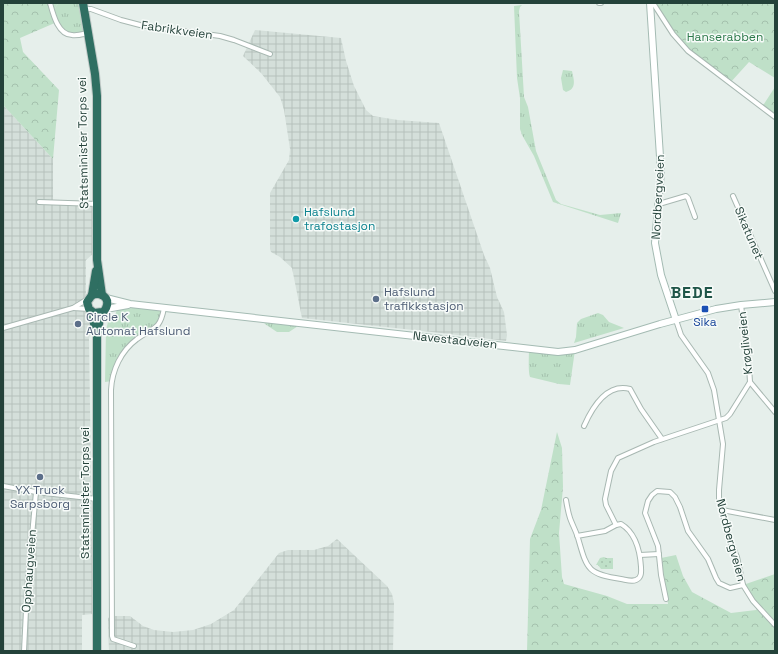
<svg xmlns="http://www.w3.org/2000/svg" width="778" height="654" font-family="'Space Grotesk',sans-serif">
  <defs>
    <pattern id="industrial-grid" width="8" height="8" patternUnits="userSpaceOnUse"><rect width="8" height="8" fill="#d4dfda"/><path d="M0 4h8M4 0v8" fill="none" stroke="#b6c1bc"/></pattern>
    <pattern id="grass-tufts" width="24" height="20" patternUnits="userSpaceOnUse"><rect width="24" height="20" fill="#bfe0c8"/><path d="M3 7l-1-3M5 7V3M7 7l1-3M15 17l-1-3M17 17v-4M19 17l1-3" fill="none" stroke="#a4c1ad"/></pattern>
    <pattern id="forest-crowns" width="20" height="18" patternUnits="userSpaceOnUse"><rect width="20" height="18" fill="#bfe0c8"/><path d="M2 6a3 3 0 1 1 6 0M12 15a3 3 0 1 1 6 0" fill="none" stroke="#a4c1ad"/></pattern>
    <pattern id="park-dots" width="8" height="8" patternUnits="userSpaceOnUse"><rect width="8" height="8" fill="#bfe0c8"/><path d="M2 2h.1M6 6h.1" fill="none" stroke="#a4c1ad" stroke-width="1.8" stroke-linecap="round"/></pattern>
  </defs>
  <rect width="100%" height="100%" fill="#e6efeb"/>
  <g fill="url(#industrial-grid)">
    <polygon points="255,30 341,38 346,61 354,86 366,110 373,116 398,120 439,123 484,255 490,268 497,297 504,312 507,335 506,341 441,333 302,318 292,268 280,257 271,252 270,249 270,193 289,160 290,149 284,110 280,97 261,73 243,56"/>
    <polygon points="3,105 53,159 53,200 94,201 93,254 86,260 86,293 87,318 91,329 89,339 93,614 82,615 82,651 3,651"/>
    <polygon points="337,539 387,586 392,594 394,603 393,651 109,651 108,618 112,616 130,616 143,626 154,630 173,632 193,630 211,624 234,610 279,553 288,550 314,550 328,546"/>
  </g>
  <g fill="url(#grass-tufts)">
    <polygon points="58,3 83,3 88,33 73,35 65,33 53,12"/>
    <polygon points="522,5 520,7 519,11 524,97 528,107 536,151 556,200 561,204 600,215 621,213 618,223 553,202 534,156 522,135 520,129 520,98 517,78 514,6"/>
    <path d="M563 70 572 71C574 80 577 89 566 92L563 90 561 78Z"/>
    <polygon points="148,306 164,308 160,323 125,351 112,381 105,382 106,330 108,322 115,315 117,310"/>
    <polygon points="598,313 603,315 609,322 624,328 574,343 576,337 577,323 581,319"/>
    <polygon points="262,319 301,324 289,332 277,332 265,324"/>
    <path d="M529 349 575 350 570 385 559 384 530 377C528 372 529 355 529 349Z"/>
  </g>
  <g fill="url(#forest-crowns)">
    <polygon points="3,3 58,3 53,12 57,22 20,38 23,52 59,90 53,159 3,105"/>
    <polygon points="653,3 775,3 775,78 749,62 730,83 679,42"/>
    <polygon points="775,87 775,117 762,107"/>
    <polygon points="557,432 562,448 563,487 559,533 562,577 564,584 607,596 627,604 668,604 661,558 676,555 683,576 692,592 731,613 756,610 758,608 743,585 775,574 775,651 527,651 530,539 541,510"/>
  </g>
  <polygon fill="url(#park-dots)" points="604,557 606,558 613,558 613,569 601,569 598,565 596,565 600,558"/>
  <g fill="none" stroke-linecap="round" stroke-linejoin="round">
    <defs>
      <g id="street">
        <path d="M50 3C53 14 58 35 72 35 77 36 83 34 88 33"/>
        <polyline points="599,3 601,3"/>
        <polyline points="653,3 673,34 688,51 775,117"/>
        <polyline points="84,9 91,9 121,20 140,25 220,36 234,40 270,54"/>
        <polyline points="733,196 775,291"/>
        <polyline points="39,202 97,204"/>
        <polyline points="659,204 686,196 688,198 695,217"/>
        <polyline points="73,308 89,309"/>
        <polyline points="676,320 681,335 708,373 714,390 723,444 719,490 719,500 729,538 737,557 743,585 753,601 775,625"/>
        <polyline points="3,328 73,308 86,300"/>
        <polyline points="750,382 775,412"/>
        <path d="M584 426C592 408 607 383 630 389L641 409 662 439"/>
        <polyline points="3,486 36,492 97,499"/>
        <path d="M566 500C567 506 568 512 570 518 572 524 576 531 578 538 587 569 587 574 621 579 627 580 634 583 639 578 642 575 641 571 641 567 640 551 636 533 621 524L616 525 605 531 577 536"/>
        <polyline points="722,510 775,520"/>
        <polyline points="616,525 606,505 605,499 611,471 618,458 654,442 726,418 730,414 750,382 749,366 741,305"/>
        <polyline points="640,555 659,554"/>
        <polyline points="666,599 661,575 658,546 645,513 648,501 652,495 657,491 670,492 675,497 680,507 688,531 708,559 716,578 719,583 730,588 743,585"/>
        <path d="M134 646 113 639 112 636 111 390C112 370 121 351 137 339 154 327 160 330 164 308"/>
        <polyline points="24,651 27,590 36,492"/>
      </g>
      <g id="secondary">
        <polyline points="650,3 661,172 655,243 661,275 676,320"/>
        <polyline points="106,298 130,304 558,352 575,350 660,324 716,309 741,305 775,302"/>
        <polyline points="106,309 128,305"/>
      </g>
      <g id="highway">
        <polyline points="83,3 95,74 97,96 97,260 102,295"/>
        <polyline points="92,295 96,271"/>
        <polyline points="91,311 97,336 97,651"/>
        <path d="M98 331C99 326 99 320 101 315 102 312 105 311 106 308 111 297 100 292 92 295L87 302 89 309 94 313 102 312"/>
      </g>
    </defs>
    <use href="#street" stroke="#a8b8b2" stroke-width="6"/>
    <use href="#secondary" stroke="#a4bbb3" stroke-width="8"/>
    <use href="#highway" stroke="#c2cac8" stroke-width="10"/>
    <use href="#street" stroke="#fff" stroke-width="4"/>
    <use href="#secondary" stroke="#fff" stroke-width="6"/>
    <use href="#highway" stroke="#2f6f62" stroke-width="8"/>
  </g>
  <circle fill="#0f9aa8" stroke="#f7fbf9" stroke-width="1.5" cx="296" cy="219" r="4"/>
  <g fill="#5c6f8a" stroke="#f7fbf9" stroke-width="1.5">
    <circle cx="376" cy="299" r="4"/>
    <circle cx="78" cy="324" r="4"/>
    <circle cx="40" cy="477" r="4"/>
  </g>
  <rect fill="#1a4fb4" stroke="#f7fbf9" stroke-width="1.5" x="701" y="305" width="8" height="8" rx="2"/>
  <g text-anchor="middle" stroke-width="3" stroke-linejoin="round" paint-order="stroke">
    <g font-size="12" fill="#24423a" stroke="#f7fbf9">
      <text transform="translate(177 30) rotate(8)" y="4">Fabrikkveien</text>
      <text transform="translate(83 143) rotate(-91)" y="4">Statsminister Torps vei</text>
      <text transform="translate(658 197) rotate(-87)" y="4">Nordbergveien</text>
      <text transform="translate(749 233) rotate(67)" y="4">Sikatunet</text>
      <text transform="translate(455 340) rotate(6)" y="4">Navestadveien</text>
      <text transform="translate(745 343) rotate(-96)" y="4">Krøgliveien</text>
      <text transform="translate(85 493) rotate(-90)" y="4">Statsminister Torps vei</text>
      <text transform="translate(731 540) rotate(75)" y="4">Nordbergveien</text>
      <text transform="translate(29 571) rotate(-86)" y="4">Opphaugveien</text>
    </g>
    <g font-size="12" fill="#2d7a4b" stroke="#f7fbf9">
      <text x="725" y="41">Hanserabben</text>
    </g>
    <g font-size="12" fill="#0d838f" stroke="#f7fbf9" text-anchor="start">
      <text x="304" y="216">Hafslund<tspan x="304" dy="14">trafostasjon</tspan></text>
    </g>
    <g font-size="12" fill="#4e5e75" stroke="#f7fbf9" text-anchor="start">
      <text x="384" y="296">Hafslund<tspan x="384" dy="14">trafikkstasjon</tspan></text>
      <text x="86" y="321">Circle K<tspan x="86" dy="14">Automat Hafslund</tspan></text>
      <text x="40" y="494" text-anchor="middle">YX Truck<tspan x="40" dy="14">Sarpsborg</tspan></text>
    </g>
    <g font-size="12" fill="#164399" stroke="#f7fbf9">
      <text x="705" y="326">Sika</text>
    </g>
    <g font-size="16" font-weight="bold" letter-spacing="1" fill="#1f5548" stroke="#f7fbf9">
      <text x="692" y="298">BEDE</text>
    </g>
  </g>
  <rect width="778" height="654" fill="none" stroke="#24423a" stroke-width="8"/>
</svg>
